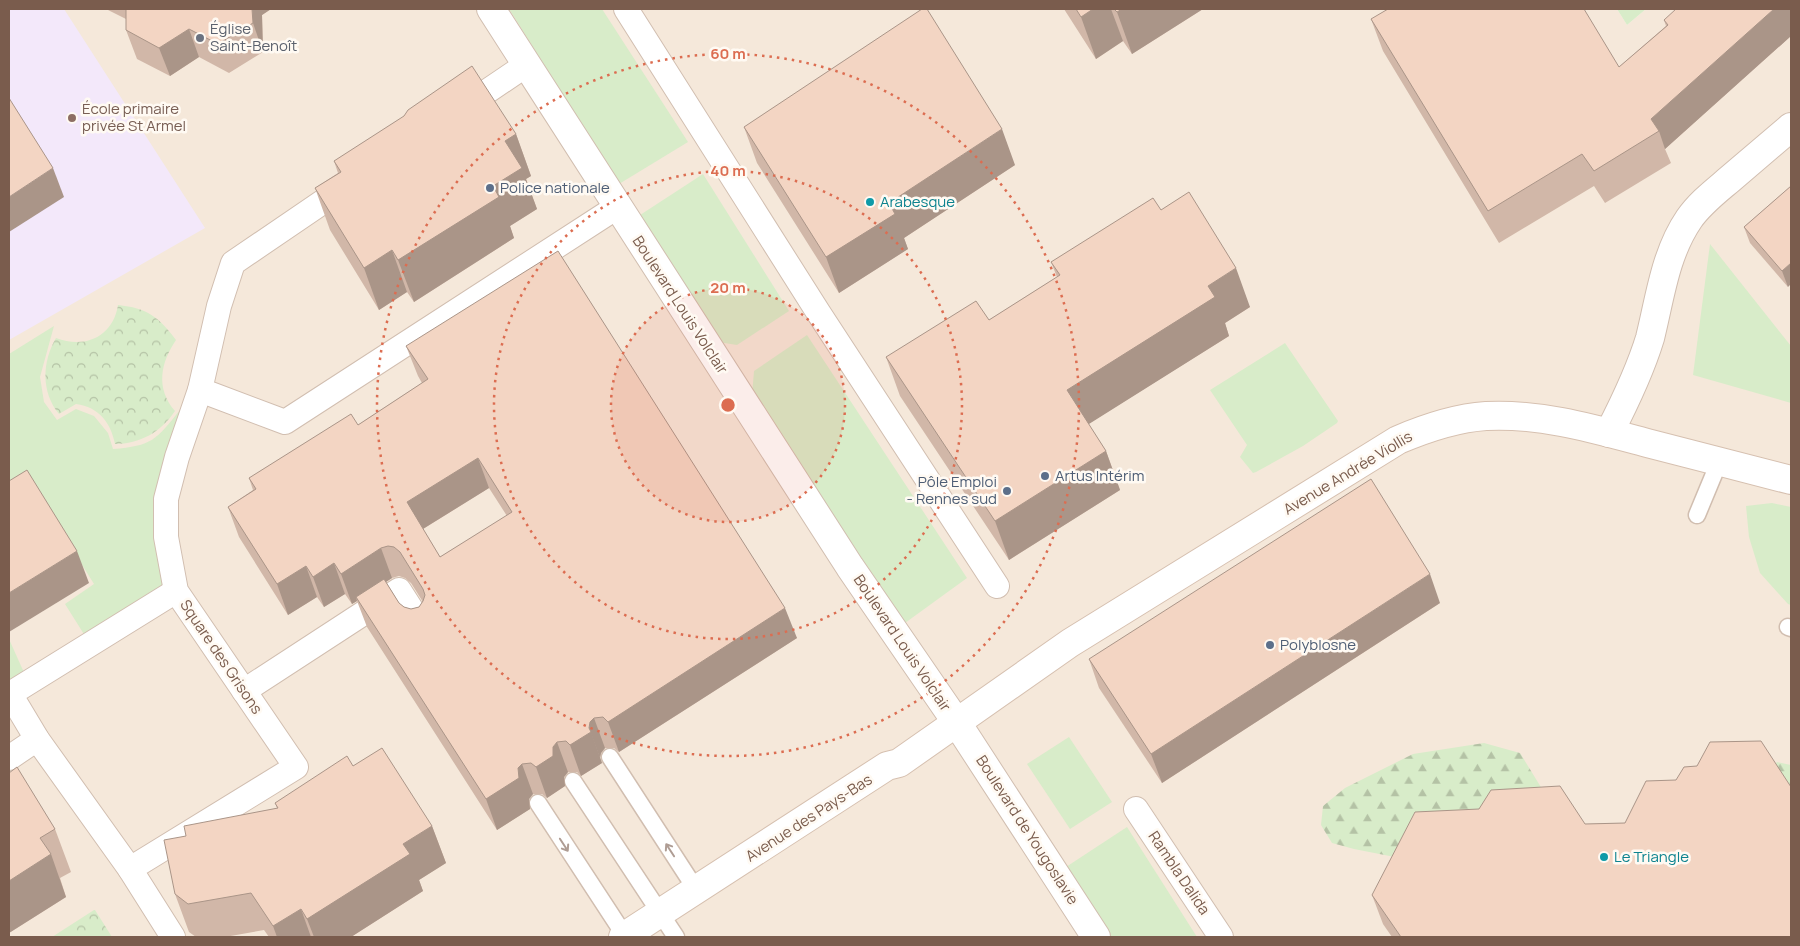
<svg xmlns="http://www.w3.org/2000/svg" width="1800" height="946" font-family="Manrope,sans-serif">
  <defs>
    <pattern id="forest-firs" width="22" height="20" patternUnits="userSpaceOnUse" patternTransform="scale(1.25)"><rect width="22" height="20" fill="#d8ecc9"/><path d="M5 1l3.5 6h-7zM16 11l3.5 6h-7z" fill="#b4c2a5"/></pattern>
    <pattern id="park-crowns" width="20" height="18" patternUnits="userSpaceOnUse" patternTransform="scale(1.25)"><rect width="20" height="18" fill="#d8ecc9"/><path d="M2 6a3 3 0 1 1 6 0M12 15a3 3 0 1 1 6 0" fill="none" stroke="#b4c2a5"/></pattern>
  </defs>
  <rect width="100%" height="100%" fill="#fdf6ec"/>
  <polygon fill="#f5e8da" points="9,9 1617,9 1627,25 1646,9 1791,9 1791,937 9,937"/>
  <polygon fill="#f3e8fa" points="9,9 64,9 205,228 9,340"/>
  <g fill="#d8ecc9">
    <polygon points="509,9 602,9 688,142 619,184"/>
    <polygon points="1617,9 1646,9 1627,25"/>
    <polygon points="703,174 789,311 737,345 718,342 637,217"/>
    <polygon points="1710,244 1791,346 1791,403 1693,375"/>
    <path d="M54 326 40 377 44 402 57 420 76 409 94 416 108 433 113 449C152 446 156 440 180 410L187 412 168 588 87 639 65 604 94 584 40 497 9 498V354Z"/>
    <polygon points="807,335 967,578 905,623 752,395 754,371"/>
    <polygon points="1285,343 1338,421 1337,423 1303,446 1256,472 1253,473 1240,457 1247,445 1210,390"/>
    <polygon points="1772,503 1791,507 1791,605 1788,604 1760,573 1749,537 1746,506"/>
    <polygon points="9,639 26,677 9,688"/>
    <polygon points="1069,737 1112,802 1070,829 1027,764"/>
    <polygon points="1127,827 1197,937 1105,937 1066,867"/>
  </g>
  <g fill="url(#forest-firs)">
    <polygon points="1484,743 1520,753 1558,815 1415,861 1354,849 1332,843 1321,825 1323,806 1345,788 1413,754"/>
    <polygon points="1777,762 1791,765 1791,800 1771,770"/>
  </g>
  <g fill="url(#park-crowns)">
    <path d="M118 305C147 308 159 317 176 340 161 362 155 388 175 411 161 432 140 444 115 444 111 423 99 407 76 404L59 414C41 392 42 362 56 338 85 349 113 337 118 305Z"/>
    <polygon points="95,910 112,937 52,937 94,910"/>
  </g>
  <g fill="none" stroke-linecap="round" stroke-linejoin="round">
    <defs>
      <g id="service">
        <polyline points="1697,515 1719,462"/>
        <polyline points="1788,627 1791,628"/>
        <polyline points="610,757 697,891"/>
        <polyline points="573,781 676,937"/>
        <polyline points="538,803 625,936"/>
      </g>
      <g id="pedestrian">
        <polyline points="626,9 818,312 997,586"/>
        <polyline points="461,109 526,65"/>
        <polyline points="200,390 285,422 617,207"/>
        <polyline points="244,691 399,590 422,626"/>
        <polyline points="9,758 37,739"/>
        <polyline points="1136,809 1221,937"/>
        <polyline points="130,869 37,739 10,694 176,591"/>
        <polyline points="173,937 130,869 296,767 176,591 166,537 166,499 177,457 200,390 219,306 233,263 346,186"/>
      </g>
      <g id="minor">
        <path d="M1609 433C1625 402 1640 371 1650 338 1660 298 1665 254 1689 219 1700 203 1716 191 1730 179 1751 161 1771 144 1791 127"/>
        <polyline points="957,723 1096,937"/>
      </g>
      <polyline id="tertiary" points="491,9 850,567 957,723"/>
      <path id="secondary" d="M623 937 887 766 899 763 1070 643 1398 440C1426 428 1456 418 1486 416 1542 413 1598 430 1651 444 1698 456 1744 468 1791 480"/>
    </defs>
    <use href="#service" stroke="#d1beb0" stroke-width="19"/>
    <use href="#pedestrian" stroke="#d1beb0" stroke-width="26"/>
    <use href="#minor" stroke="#d1beb0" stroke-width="30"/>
    <use href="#tertiary" stroke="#d1beb0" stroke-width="30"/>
    <use href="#secondary" stroke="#d6c0b0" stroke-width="30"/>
    <use href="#service" stroke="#fff" stroke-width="16"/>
    <use href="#pedestrian" stroke="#fff" stroke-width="24"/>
    <use href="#minor" stroke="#fff" stroke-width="28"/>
    <use href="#tertiary" stroke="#fff" stroke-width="28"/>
    <use href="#secondary" stroke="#fff" stroke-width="28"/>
  </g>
  <g fill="#d1b7a8" fill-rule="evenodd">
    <polygon points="106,9 271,9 262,15 263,52 229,73 199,57 170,76 137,59 126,30 126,19"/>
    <polygon points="1064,9 1203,9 1132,54 1123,41 1096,59"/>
    <polygon points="1791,9 1791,36 1665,149 1671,163 1605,203 1594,186 1499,243 1383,51 1371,19 1619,67 1666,26 1664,20"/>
    <polygon points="744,127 1015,165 904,238 908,249 839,293 757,163"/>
    <polygon points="516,134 531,176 526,179 537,209 510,226 514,238 414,302 407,292 379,310 330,230 315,188 338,173 334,161"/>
    <polygon points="1791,186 1788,287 1750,243 1744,227"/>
    <polygon points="1161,210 1250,307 1225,323 1229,336 1088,424 1106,451 1120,490 1009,560 900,396 886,357 989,320 1057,277 1051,262"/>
    <path d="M406 346 797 638 619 752 614 748H605L601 753 600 758 602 763 581 776 577 772H568L564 777 565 786 547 798 542 794H533L529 799 530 809 497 830 367 627 357 601 352 604 345 594 324 607 317 597 288 615 239 537 228 507 253 490 249 478 358 425 422 383 418 376ZM489 488 507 516 440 557 423 529ZM399 576 405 578 411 583 423 602 419 607 411 609 404 607 399 603 386 582 392 578Z"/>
    <polygon points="1440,603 1162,783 1099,688 1089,659"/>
    <polygon points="353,766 432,826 446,863 419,880 423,891 351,937 269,937 264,930 225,937 196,937 189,932 175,894 186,836 277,808 275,803"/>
    <polygon points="9,773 55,829 71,872 60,878 66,897 9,933"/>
    <polygon points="1625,823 1791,937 1392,937 1383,924 1372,895 1585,824"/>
  </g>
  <g fill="#aa9588">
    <polygon points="252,9 271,9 262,15 263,52 253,23"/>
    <polygon points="1093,9 1111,9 1123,41 1096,59 1081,17"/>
    <polygon points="1122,9 1203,9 1132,54 1117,12"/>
    <polygon points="1774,9 1791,9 1791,36 1665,149 1659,131 1651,119"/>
    <polygon points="189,29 199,57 170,76 159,48"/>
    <polygon points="1002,129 1015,165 904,238 908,249 839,293 826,257 889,203"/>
    <polygon points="516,134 531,176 526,179 537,209 510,226 514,238 414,302 398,260 493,186 505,141"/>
    <polygon points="53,168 64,197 9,232 9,197"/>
    <polygon points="392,250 407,292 379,310 364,268"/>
    <polygon points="1791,263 1791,284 1788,287 1782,271"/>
    <polygon points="1236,268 1250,307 1225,323 1229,336 1081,429 1067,390 1208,286"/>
    <polygon points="1106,451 1120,490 1009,560 995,521"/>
    <polygon points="478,458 489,488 418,532 407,502"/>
    <polygon points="381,548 392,578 358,600 356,597 357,601 352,604 341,574"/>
    <polygon points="77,551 89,583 9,632 9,593"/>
    <polygon points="334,563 345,594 324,607 313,577"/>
    <polygon points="306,566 317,597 288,615 277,584"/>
    <polygon points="1430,574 1440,603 1162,783 1151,754"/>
    <polygon points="785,608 797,638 619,752 608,722"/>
    <polygon points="594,718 605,748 601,753 600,758 589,728 590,722"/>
    <polygon points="591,732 602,763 581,776 570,745"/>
    <polygon points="557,742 568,772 564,777 565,786 547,798 536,767"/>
    <polygon points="522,764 533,794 529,799 530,809 497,830 486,799"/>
    <polygon points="432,826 446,863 419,880 423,891 351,937 314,937 307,919 403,844"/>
    <polygon points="51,854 66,897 9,933 9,881"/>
    <polygon points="301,909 311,937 277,937 273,926"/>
  </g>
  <g fill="#f3d5c3" stroke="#aa9588" fill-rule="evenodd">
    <polygon points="126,9 252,9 253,23 218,44 189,29 159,48 126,30"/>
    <polygon points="922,9 927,9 1002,129 889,203 895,214 826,257 744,127"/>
    <polygon points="1076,9 1093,9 1081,17"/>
    <polygon points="1114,9 1122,9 1117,12"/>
    <polygon points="1388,9 1584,9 1619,67 1668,25 1664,20 1676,9 1774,9 1651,119 1659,131 1594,171 1582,154 1488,211 1371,19"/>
    <polygon points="472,66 516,134 505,141 522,168 493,186 499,197 398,260 392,250 364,268 315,188 341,172 334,161 404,116 408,110"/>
    <polygon points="9,98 53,168 9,197"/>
    <polygon points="1791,186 1791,263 1782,271 1744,227"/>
    <polygon points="1189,192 1236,268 1208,286 1215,297 1067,390 1106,451 995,521 886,357 976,301 989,320 1060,275 1051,262 1153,198 1161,210"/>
    <path d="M558 251 785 608 608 722 603 717 594 718 590 722 589 728 591 732 570 745 566 741 557 742 553 747V756L536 767 531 763 522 764 518 768 519 778 486 799 356 597 384 579 399 603 404 607 411 609 419 607 423 601 425 595 423 589 400 552 394 547 388 546 381 548 341 574 334 563 313 577 306 566 277 584 228 507 256 489 249 478 351 414 358 425 428 379 406 346ZM478 458 512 512 440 557 407 502Z"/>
    <polygon points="27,470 77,551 9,593 9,481"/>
    <polygon points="1371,479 1430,574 1151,754 1089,659"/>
    <polygon points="1761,741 1791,787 1791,937 1401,937 1372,895 1415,812 1479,809 1491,790 1560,786 1585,824 1625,823 1646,781 1676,780 1684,767 1697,766 1710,742"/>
    <polygon points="382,748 432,826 403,844 410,854 307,919 301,909 273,926 251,893 188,904 175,894 164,840 186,836 184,826 278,808 275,803 347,756 353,766"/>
    <polygon points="17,767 55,829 40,838 51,854 9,881 9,773"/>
  </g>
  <defs><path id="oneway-shaft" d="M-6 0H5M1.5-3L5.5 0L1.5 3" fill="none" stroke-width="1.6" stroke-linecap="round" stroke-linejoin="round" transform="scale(1.25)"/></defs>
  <g stroke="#af9d94">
    <use href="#oneway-shaft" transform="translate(564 845) rotate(57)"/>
    <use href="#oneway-shaft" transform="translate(670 850) rotate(-123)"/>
  </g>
  <circle cx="728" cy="405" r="117" fill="#dc6d51" fill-opacity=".12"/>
  <g fill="none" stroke="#dc6d51" stroke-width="2.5" stroke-dasharray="2.5 5">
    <circle cx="728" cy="405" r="117"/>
    <circle cx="728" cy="405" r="234"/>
    <circle cx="728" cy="405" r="351"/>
  </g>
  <circle fill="#6b7280" stroke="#fffaf3" stroke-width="2" cx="200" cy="38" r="5"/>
  <circle fill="#8d6e63" stroke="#fffaf3" stroke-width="2" cx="72" cy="118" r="5"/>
  <g fill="#5c6f8a" stroke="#fffaf3" stroke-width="2">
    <circle cx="490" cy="188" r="5"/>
    <circle cx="1045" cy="476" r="5"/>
    <circle cx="1007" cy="491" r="5"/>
    <circle cx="1270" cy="645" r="5"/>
  </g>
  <g fill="#0f9aa8" stroke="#fffaf3" stroke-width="2">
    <circle cx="870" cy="202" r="5"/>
    <circle cx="1604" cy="857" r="5"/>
  </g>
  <g text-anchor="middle" stroke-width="5" stroke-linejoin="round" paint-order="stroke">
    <g font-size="15" fill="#5b616d" stroke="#fffaf3" text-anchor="start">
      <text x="210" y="34">Église<tspan x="210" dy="17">Saint-Benoît</tspan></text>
    </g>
    <g font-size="15" fill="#785e54" stroke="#fffaf3" text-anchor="start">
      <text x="82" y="114">École primaire<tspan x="82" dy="17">privée St Armel</tspan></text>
    </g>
    <g font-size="15" fill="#4e5e75" stroke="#fffaf3" text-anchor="start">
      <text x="500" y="193">Police nationale</text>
      <text x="1055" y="481">Artus Intérim</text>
      <text x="997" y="487" text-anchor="end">Pôle Emploi<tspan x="997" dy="17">- Rennes sud</tspan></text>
      <text x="1280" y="650">Polyblosne</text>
    </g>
    <g font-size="15" fill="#0d838f" stroke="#fffaf3" text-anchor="start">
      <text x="880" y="207">Arabesque</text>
      <text x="1614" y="862">Le Triangle</text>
    </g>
    <g font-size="15" fill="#7a5c4d" stroke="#fffaf3">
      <text transform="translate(680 305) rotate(57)" y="5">Boulevard Louis Volclair</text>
      <text transform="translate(1348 473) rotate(-31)" y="5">Avenue Andrée Viollis</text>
      <text transform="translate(902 643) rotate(56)" y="5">Boulevard Louis Volclair</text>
      <text transform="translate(221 657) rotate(56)" y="5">Square des Grisons</text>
      <text transform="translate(809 818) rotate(-33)" y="5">Avenue des Pays-Bas</text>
      <text transform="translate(1027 830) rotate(57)" y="5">Boulevard de Yougoslavie</text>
      <text transform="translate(1179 873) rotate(56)" y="5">Rambla Dalida</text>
    </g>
  </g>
  <circle cx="728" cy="405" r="8" fill="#dc6d51" stroke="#fffaf3" stroke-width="2.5"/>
  <g font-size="15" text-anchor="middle" font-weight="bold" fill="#dc6d51" stroke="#fffaf3" stroke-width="5" stroke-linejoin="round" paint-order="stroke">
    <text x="728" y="59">60 m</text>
    <text x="728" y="176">40 m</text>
    <text x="728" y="293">20 m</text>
  </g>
  <rect width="1800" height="946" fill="none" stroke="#7a5c4d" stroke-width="20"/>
</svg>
